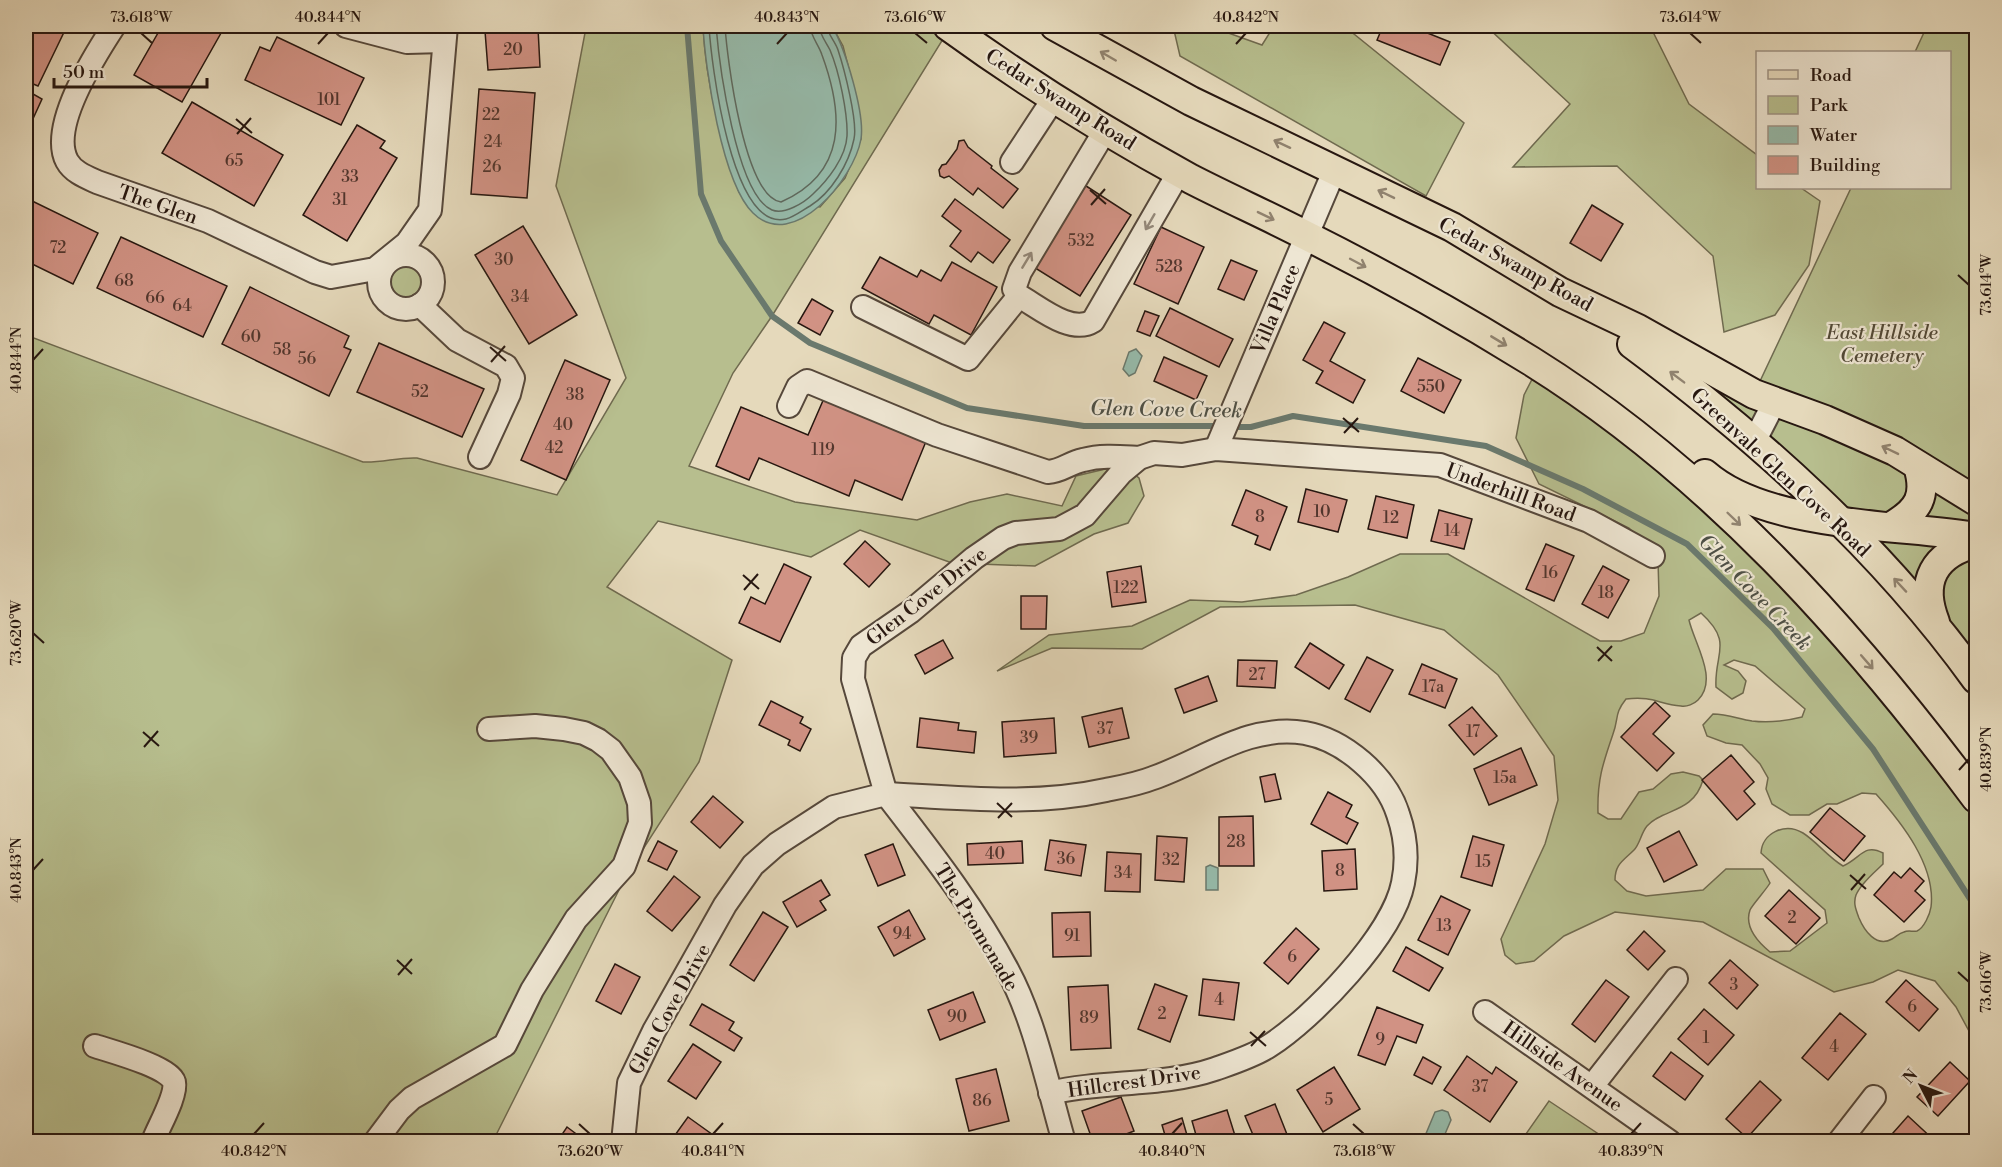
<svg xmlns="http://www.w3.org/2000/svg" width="2002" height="1167" font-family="'Libre Bodoni',serif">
  <rect width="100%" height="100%" fill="#e5d9bb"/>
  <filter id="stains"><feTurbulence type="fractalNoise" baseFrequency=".00333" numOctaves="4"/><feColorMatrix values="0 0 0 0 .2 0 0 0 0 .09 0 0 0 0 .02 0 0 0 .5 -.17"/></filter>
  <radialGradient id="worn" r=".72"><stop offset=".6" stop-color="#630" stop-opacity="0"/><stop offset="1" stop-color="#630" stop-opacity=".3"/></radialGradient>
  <g fill="#b7be8e" stroke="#6f6a4f" stroke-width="1.5" fill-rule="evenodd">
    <path d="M584 26H703C706 84 720 137 739 192L820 207 845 178 861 139 856 97 843 46 832 26H941L948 31 772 316 733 373 689 466 795 502 917 520 970 502 1007 494 1062 506 1076 476 1122 465 1139 478 1144 496 1128 523 1094 534 1035 566 952 563 860 530 811 557 658 521 607 587 732 660 699 762 627 874 493 1141H26V335L363 462C382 463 398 457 417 458L557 495 626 378 556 186 585 33Z"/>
    <polygon points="1173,26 1209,26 1262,45 1274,26 1344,26 1464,123 1426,196 1180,56"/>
    <polygon points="1486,26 1650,26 1689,104 1757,155 1758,188 1801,188 1820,201 1809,265 1775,315 1724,332 1713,256 1617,166 1513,167 1570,104"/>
    <polygon points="1927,26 1976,26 1976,501 1754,394 1851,188 1950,188 1950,52 1915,52"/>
    <circle cx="406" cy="282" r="18"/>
    <path d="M1541 362 1714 499 1976 797V1044L1956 1007 1935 981 1898 970 1873 982 1834 992 1703 922 1615 912 1564 936 1534 961 1516 964 1505 955 1501 939 1545 844 1558 800 1554 756 1498 675 1444 630 1355 605 1220 607 1142 649 1052 648 997 671 1049 635 1132 626 1190 600 1242 602 1296 595 1348 577 1400 554H1448L1600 641H1621L1644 633 1659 596 1658 560 1629 528 1539 484 1516 438 1524 395ZM1701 613C1734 643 1714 653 1716 687L1732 699 1743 693 1746 681 1738 671 1724 665 1734 660 1755 666 1805 709 1802 717C1786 721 1768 723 1752 721 1739 719 1727 714 1713 714L1703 725 1707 736 1726 743 1742 745 1760 764 1768 778 1766 789 1772 804 1790 815H1809L1827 804H1837L1862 793 1876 794C1902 823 1936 866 1931 907 1930 914 1924 928 1917 931 1913 932 1908 930 1904 932 1899 933 1896 937 1892 939 1876 948 1864 930 1859 918 1856 910 1853 903 1856 895 1861 883 1874 873 1883 864V853C1864 843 1861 858 1843 866 1828 857 1817 842 1803 833 1785 822 1762 833 1761 853L1825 910 1827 923 1790 951 1770 952C1759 943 1744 927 1750 910 1752 905 1766 890 1770 883L1763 869H1726L1703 890 1646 896 1627 891 1615 880C1615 864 1623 861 1634 850 1640 844 1641 833 1647 826 1663 808 1693 814 1703 780L1699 776 1683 772 1671 774 1653 789 1639 792 1621 819H1608L1598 813C1597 780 1603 763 1613 734 1619 718 1614 714 1626 699 1654 696 1658 704 1681 706 1687 707 1694 704 1698 700 1719 679 1694 643 1689 620Z"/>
    <polygon points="1701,371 1976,504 1976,679 1707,398"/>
    <polygon points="1549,1101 1609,1141 1521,1141"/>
  </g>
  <g fill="#96bbab" stroke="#6a796d" stroke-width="1.5">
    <path d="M703 26H832C845 48 865 113 861 139 854 179 793 253 753 213 722 183 705 68 703 26Z"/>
    <polygon points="1136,349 1142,356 1135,373 1129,376 1123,369 1129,352"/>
    <polygon points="1210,865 1218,868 1218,890 1206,890 1206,867"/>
    <polygon points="1442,1110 1448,1112 1451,1120 1442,1141 1428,1141 1425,1136 1435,1112"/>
  </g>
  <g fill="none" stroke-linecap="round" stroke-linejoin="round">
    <g stroke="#5e695e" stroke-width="1.5">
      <path d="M709 26C711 61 731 232 786 219 794 217 803 210 810 206 831 193 849 164 854 139 858 122 844 68 838 50 835 41 828 35 827 26"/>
      <path d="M716 26C719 62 736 195 772 210 784 215 804 203 813 194 828 180 846 157 847 136 848 114 839 71 830 50 826 42 820 35 819 26"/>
      <path d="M725 26C727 57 744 197 781 202 847 173 844 115 822 55 819 45 811 37 810 26"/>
    </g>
    <g stroke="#6a796d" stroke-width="6">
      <polyline points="687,26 701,194 721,241 772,316 810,343 967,408 1084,426 1220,426"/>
      <polyline points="1230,427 1251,427 1293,416 1486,446 1583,489 1687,544 1773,628 1873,749 1976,908"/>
    </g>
  </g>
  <g fill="#d19284" stroke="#271710" stroke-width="1.5">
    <polygon points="26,26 67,26 38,86 26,81"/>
    <polygon points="162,26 225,26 182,102 134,75"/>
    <polygon points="1383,26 1410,26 1450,42 1440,65 1377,40"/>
    <polygon points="538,28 540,67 488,70 485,31"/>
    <polygon points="277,37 364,78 341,125 245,80 260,47 270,51"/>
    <polygon points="479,89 535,93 527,198 471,194"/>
    <polygon points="26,90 42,99 26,134"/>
    <polygon points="192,102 283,155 254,206 162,153"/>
    <polygon points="357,125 385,141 380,148 397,158 347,241 303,215"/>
    <polygon points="964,140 968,147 992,166 991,168 1018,189 1003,208 978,188 973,195 949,176 944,178 940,176 939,170 942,165 946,164 957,149 959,141"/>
    <polygon points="1083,184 1131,215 1080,296 1032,266"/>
    <polygon points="26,198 98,233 73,284 26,261"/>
    <polygon points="955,199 1010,240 993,263 978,252 971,262 950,246 961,231 942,216"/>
    <polygon points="1592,205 1623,224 1601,261 1570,243"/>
    <polygon points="523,226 577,315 529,344 475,255"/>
    <polygon points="1161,227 1204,247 1178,304 1134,284"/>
    <polygon points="121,237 227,286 203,337 97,288"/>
    <polygon points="880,257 917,277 921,270 941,281 952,262 997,287 971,335 934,315 929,324 862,288"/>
    <polygon points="1231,260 1257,271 1244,300 1218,289"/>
    <polygon points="250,287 349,336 344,347 351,350 329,396 222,344"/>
    <polygon points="812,299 833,311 820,335 798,323"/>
    <polygon points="1170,308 1233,339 1219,367 1156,336"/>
    <polygon points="1145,311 1159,316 1150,336 1137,331"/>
    <polygon points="1324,322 1345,333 1330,361 1365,380 1353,403 1316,383 1323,371 1303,360"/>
    <polygon points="379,343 484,389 462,437 357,392"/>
    <polygon points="1164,357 1207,376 1196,400 1154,381"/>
    <polygon points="1418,358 1461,380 1444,413 1401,391"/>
    <polygon points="565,360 610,380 566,480 521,460"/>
    <polygon points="825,396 927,439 902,500 855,480 849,496 759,458 749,480 716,466 741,407 808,435"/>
    <polygon points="1306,489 1347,500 1338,532 1298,522"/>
    <polygon points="1246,490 1287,507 1270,550 1255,544 1258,536 1232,525"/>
    <polygon points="1376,496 1414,505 1407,538 1368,529"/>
    <polygon points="1439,510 1472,519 1464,549 1431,541"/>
    <polygon points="865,541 890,564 869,587 844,564"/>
    <polygon points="1546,544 1574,556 1554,601 1526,589"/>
    <polygon points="784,564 811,577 780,642 739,623 751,597 765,604"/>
    <polygon points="1141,566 1146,602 1112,607 1107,572"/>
    <polygon points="1603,566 1629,580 1608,618 1582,604"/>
    <polygon points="1021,596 1047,596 1046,629 1021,629"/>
    <polygon points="943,640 953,658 925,674 915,655"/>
    <polygon points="1310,643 1344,665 1329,689 1295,667"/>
    <polygon points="1367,657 1393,670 1370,712 1345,699"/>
    <polygon points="1238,660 1277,661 1275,688 1237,686"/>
    <polygon points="1422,664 1457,679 1445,708 1409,694"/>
    <polygon points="1208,676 1217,701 1184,713 1175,689"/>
    <polygon points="771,701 803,717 800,723 811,729 800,751 788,745 790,740 759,725"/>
    <polygon points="1655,702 1670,716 1653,734 1674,753 1657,771 1621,737"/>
    <polygon points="1472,707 1497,736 1474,755 1449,725"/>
    <polygon points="1122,708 1129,738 1089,747 1082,717"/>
    <polygon points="920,718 959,723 958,730 976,732 974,753 917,747"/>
    <polygon points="1054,718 1056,753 1004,757 1002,722"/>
    <polygon points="1521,748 1537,785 1489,805 1474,769"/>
    <polygon points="1731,755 1754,782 1744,791 1755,804 1737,820 1702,780"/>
    <polygon points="1275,774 1281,799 1265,802 1260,777"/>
    <polygon points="1328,792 1352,805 1346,817 1358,823 1347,844 1311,824"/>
    <polygon points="713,796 743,822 720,848 691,822"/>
    <polygon points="1830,808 1865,836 1844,861 1810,832"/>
    <polygon points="1253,816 1254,866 1219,866 1219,817"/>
    <polygon points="1679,831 1697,865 1664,882 1647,848"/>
    <polygon points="1157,836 1187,838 1184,882 1155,880"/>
    <polygon points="1473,836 1504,845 1492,886 1461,877"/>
    <polygon points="1050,840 1086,845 1081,876 1045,870"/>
    <polygon points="658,841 677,851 667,870 648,861"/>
    <polygon points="1022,841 1023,863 968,865 967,844"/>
    <polygon points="893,844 905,875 878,886 865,855"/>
    <polygon points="1355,849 1357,889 1324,891 1322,851"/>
    <polygon points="1107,852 1141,854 1140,892 1105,891"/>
    <polygon points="1910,868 1924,881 1915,891 1925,900 1904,922 1874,895 1894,872 1901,878"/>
    <polygon points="674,876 700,897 672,931 647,911"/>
    <polygon points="821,880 830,895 820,901 826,910 797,927 783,902"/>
    <polygon points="1789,890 1820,918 1796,944 1765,916"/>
    <polygon points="1441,896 1470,910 1448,955 1418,940"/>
    <polygon points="909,910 925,939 894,956 878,927"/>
    <polygon points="763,912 788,927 754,981 730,965"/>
    <polygon points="1090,912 1091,956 1053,957 1052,913"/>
    <polygon points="1296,928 1319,949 1288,984 1264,963"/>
    <polygon points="1644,931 1665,951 1648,970 1627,950"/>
    <polygon points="1406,947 1443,968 1429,991 1393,971"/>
    <polygon points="1730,960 1758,985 1737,1009 1709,983"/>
    <polygon points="615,964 640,977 621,1014 596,1001"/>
    <polygon points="1203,979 1239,983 1234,1020 1199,1015"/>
    <polygon points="1606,980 1629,997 1595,1042 1572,1024"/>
    <polygon points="1906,980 1938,1009 1919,1031 1886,1002"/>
    <polygon points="1155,984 1187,996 1170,1042 1138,1029"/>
    <polygon points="1108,985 1111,1048 1071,1050 1068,987"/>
    <polygon points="973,992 985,1022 940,1040 928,1010"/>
    <polygon points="702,1004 734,1022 729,1030 742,1038 734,1051 690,1025"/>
    <polygon points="1377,1007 1423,1025 1416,1043 1397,1036 1385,1065 1358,1055"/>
    <polygon points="1704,1009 1734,1035 1708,1065 1678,1039"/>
    <polygon points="1840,1013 1866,1034 1828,1080 1802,1058"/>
    <polygon points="693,1044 721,1062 696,1099 668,1081"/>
    <polygon points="1671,1052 1703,1076 1685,1100 1653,1076"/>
    <polygon points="1467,1056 1492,1074 1496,1067 1517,1082 1490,1122 1444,1090"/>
    <polygon points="1423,1057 1441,1067 1432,1084 1414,1075"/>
    <polygon points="1950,1062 1970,1081 1938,1116 1917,1097"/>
    <polygon points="1334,1067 1360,1109 1323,1132 1297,1090"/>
    <polygon points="996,1069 1009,1121 969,1131 956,1079"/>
    <polygon points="1760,1081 1781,1100 1747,1138 1726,1119"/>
    <polygon points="1121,1097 1134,1131 1106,1142 1093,1142 1082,1111"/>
    <polygon points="1275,1104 1290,1142 1256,1142 1245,1116"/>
    <polygon points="1227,1110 1237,1142 1198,1142 1192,1121"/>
    <polygon points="1908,1116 1936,1142 1885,1142"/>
    <polygon points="688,1117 720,1140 719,1142 670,1142"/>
    <polygon points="1182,1118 1189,1142 1167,1142 1162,1125"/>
    <polygon points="567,1127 587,1142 557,1142"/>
  </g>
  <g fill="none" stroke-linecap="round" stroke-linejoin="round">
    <defs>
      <g id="minor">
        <path d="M114 26C95 55 49 127 67 161 73 172 86 177 97 182L208 221 315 272 331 277 375 269 407 243 430 210 446 26"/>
        <polyline points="346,26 407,42 444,41"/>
        <path d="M1106 129 1020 272 1014 289 1019 296C1039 307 1071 335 1093 321L1179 172"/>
        <polyline points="1012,162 1054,98"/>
        <circle cx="406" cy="282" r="27"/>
        <polyline points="420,305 457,340 506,366 513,378 509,394 480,457"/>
        <polyline points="863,307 968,359 1019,296"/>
        <path d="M789 406 798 387 807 381 937 435 1048 472C1062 471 1069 463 1083 460 1102 455 1120 457 1139 458"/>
        <polyline points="1754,442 1775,401"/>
        <polyline points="1216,449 1335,169"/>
        <path d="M886 794C959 798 1034 806 1106 790 1121 787 1138 784 1153 778 1205 760 1247 724 1305 733 1344 740 1386 776 1398 814 1406 837 1408 859 1403 883 1393 935 1313 1018 1269 1046 1254 1056 1232 1063 1215 1069 1162 1087 1103 1080 1050 1093"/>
        <path d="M886 794C930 851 975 908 1008 971 1035 1021 1048 1087 1064 1142"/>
        <polyline points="1485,1012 1670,1142"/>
        <path d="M95 1046C110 1051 170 1067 174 1082 177 1095 159 1126 154 1139"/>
        <polyline points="1593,1085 1676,979"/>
        <polyline points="375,1142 399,1110 412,1098 505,1045 532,990 576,919 624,866 640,823 639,803 630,777 611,750 598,740 584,733 564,729 535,726 489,729"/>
        <polyline points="623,1142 629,1083 654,1031 725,905 753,865 777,844 834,807 886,794 853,679 854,658 861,646 910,612 974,558 1003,538 1016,533 1059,529 1085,515 1121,473 1139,458 1154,453 1182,455 1216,449 1440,465 1589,521 1653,556"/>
        <polyline points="1839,1142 1874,1097"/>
      </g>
      <g id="major">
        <path d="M948 26C1025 82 1107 133 1191 179 1228 198 1266 215 1303 234 1381 273 1457 315 1531 361 1709 472 1851 631 1976 798"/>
        <polyline points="1055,26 1191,101 1452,227 1560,292 1638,329 1754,394 1825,420 1895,451 1976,501"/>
        <path d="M1632 344C1761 440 1882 549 1976 679"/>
        <path d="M1705 474C1767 528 1898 524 1976 537"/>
        <path d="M1892 526C1919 510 1927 496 1918 466"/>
        <path d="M1935 622C1919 581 1934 554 1976 543"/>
      </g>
    </defs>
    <use href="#minor" stroke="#56483b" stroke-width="26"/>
    <use href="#major" stroke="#271710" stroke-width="32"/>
    <use href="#minor" stroke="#eee6d3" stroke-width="22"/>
    <use href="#major" stroke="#e5d9bb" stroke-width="28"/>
  </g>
  <defs><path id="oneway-shaft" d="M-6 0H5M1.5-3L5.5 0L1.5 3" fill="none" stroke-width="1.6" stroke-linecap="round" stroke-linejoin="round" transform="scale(1.5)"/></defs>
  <g stroke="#90826e">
    <use href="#oneway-shaft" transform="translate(1108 56) rotate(-150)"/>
    <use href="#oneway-shaft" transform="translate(1282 144) rotate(-155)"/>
    <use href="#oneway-shaft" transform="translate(1386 194) rotate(-154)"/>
    <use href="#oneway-shaft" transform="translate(1266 216) rotate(26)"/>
    <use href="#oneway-shaft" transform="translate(1358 263) rotate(28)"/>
    <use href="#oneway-shaft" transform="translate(1499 341) rotate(31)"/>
    <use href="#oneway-shaft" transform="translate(1677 377) rotate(-143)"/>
    <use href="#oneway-shaft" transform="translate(1890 450) rotate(-154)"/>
    <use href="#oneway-shaft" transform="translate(1734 519) rotate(44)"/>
    <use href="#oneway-shaft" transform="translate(1900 585) rotate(-133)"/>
    <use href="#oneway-shaft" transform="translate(1867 662) rotate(49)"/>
  </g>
  <g stroke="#94897b">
    <use href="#oneway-shaft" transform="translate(1150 222) rotate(120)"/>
    <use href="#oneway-shaft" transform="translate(1027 260) rotate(-59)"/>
  </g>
  <path fill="none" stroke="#271710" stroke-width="2" d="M141 33 152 43M915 33 927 43M1690 33 1701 43M318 44 328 33M777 44 787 33M1236 44 1246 33M236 119 252 133M237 134 251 118M1090 190 1106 204M1091 205 1105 189M1958 275 1969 285M490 347 506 361M33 360 43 349M491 362 505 346M1343 418 1359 432M1344 433 1358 418M743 575 759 589M744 590 758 574M33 633 44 643M1597 647 1612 661M1598 661 1612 646M143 732 159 746M144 747 158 731M1959 770 1969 759M997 803 1012 817M998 818 1012 803M33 870 43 859M1850 875 1866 889M1851 890 1865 874M397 960 412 974M1958 972 1969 982M398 975 412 959M1250 1032 1266 1046M1251 1046 1265 1031M579 1124 590 1134M1353 1124 1364 1134M254 1134 264 1123M713 1134 723 1123M1172 1134 1182 1123M1631 1134 1641 1123"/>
  <g text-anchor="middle" stroke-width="4.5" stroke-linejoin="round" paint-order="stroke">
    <g font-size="16" fill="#52362d">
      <text x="513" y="55">20</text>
      <text x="329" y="105">101</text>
      <text x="491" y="120">22</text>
      <text x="493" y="147">24</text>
      <text x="234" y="166">65</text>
      <text x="492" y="172">26</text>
      <text x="350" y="182">33</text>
      <text x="340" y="205">31</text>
      <text x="1081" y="246">532</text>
      <text x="58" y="253">72</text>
      <text x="504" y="265">30</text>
      <text x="1169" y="272">528</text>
      <text x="124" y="286">68</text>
      <text x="520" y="302">34</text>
      <text x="155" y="303">66</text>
      <text x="182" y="311">64</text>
      <text x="251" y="342">60</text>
      <text x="282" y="355">58</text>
      <text x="307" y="364">56</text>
      <text x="1431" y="392">550</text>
      <text x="420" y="397">52</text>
      <text x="575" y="400">38</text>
      <text x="563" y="430">40</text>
      <text x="554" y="453">42</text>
      <text x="823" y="455">119</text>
      <text x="1322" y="517">10</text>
      <text x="1260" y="522">8</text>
      <text x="1391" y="523">12</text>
      <text x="1452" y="536">14</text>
      <text x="1550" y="578">16</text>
      <text x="1126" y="593">122</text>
      <text x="1606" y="598">18</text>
      <text x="1257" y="680">27</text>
      <text x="1433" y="692">17a</text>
      <text x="1105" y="734">37</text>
      <text x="1473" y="737">17</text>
      <text x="1029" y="743">39</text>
      <text x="1505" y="783">15a</text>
      <text x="1236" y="847">28</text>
      <text x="995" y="859">40</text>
      <text x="1066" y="864">36</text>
      <text x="1171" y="865">32</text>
      <text x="1483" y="867">15</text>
      <text x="1340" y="876">8</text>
      <text x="1123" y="878">34</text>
      <text x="1792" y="923">2</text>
      <text x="1444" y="931">13</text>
      <text x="902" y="939">94</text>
      <text x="1072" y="941">91</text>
      <text x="1292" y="962">6</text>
      <text x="1734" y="990">3</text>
      <text x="1219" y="1005">4</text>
      <text x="1912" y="1012">6</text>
      <text x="1162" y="1019">2</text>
      <text x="957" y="1022">90</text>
      <text x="1089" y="1023">89</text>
      <text x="1706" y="1043">1</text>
      <text x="1380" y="1045">9</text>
      <text x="1834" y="1052">4</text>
      <text x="1480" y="1092">37</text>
      <text x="1329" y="1105">5</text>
      <text x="982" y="1106">86</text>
    </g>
    <g font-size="20" fill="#271710" stroke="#eee6d3">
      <text transform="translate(1061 99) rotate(32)" y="7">Cedar Swamp Road</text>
      <text transform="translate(158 204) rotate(19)" y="7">The Glen</text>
      <text transform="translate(1516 264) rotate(29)" y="7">Cedar Swamp Road</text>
      <text transform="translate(1275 309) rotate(-67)" y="7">Villa Place</text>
      <text transform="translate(1781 472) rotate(43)" y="7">Greenvale Glen Cove Road</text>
      <text transform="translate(1511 492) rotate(20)" y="7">Underhill Road</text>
      <text transform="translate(926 596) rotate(-38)" y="7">Glen Cove Drive</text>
      <text transform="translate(977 927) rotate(59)" y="7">The Promenade</text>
      <text transform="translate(669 1009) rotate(-61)" y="7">Glen Cove Drive</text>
      <text transform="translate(1563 1066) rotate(35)" y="7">Hillside Avenue</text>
      <text transform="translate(1134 1081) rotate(-8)" y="7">Hillcrest Drive</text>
    </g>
    <g font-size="20" font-style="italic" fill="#524936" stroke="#eee6d3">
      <text x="1882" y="339">East Hillside<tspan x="1882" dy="23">Cemetery</tspan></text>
    </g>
    <g font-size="21" font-style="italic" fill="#4e5046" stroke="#eee6d3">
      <text transform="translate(1166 409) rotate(1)" y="7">Glen Cove Creek</text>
      <text transform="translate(1755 592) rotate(46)" y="7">Glen Cove Creek</text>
    </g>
  </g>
  <rect width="2002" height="1167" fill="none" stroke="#e5d9bb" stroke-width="66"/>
  <rect x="1756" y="51" width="195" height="138" fill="#eee6d3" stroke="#9e9385" stroke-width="1.5"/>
  <rect x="1768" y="70" width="30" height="9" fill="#e5d9bb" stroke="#9e9385" stroke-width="1.5"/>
  <text x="1810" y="81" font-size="18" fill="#271710">Road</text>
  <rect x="1768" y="96" width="30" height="18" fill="#b7be8e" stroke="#9e9385" stroke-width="1.5"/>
  <text x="1810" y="111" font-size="18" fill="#271710">Park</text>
  <rect x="1768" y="126" width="30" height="18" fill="#96bbab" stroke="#9e9385" stroke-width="1.5"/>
  <text x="1810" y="141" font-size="18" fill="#271710">Water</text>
  <rect x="1768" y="156" width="30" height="18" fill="#d19284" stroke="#9e9385" stroke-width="1.5"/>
  <text x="1810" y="171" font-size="18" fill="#271710">Building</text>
  <g transform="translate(1921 1086) rotate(312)" stroke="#eee6d3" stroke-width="4.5" paint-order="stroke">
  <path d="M0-4.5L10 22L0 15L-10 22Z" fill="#271710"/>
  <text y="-9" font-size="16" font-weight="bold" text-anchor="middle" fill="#271710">N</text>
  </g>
  <path d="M54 78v9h153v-9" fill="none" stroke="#271710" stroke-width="3"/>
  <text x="63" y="78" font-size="18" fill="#271710" stroke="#eee6d3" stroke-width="4.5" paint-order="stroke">50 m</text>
  <rect x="33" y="33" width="1936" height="1101" fill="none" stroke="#271710" stroke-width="2"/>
  <g font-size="15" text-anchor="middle" fill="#271710">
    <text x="141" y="22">73.618°W</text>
    <text x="328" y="22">40.844°N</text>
    <text x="787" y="22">40.843°N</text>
    <text x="915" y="22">73.616°W</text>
    <text x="1246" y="22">40.842°N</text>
    <text x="1690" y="22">73.614°W</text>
    <text transform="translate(1986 285) rotate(-90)" y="5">73.614°W</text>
    <text transform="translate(16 360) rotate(-90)" y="5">40.844°N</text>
    <text transform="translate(16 633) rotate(-90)" y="5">73.620°W</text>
    <text transform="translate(1986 759) rotate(-90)" y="5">40.839°N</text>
    <text transform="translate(16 870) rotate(-90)" y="5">40.843°N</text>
    <text transform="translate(1986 982) rotate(-90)" y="5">73.616°W</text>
    <text x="254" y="1156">40.842°N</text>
    <text x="590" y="1156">73.620°W</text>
    <text x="713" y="1156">40.841°N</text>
    <text x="1172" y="1156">40.840°N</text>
    <text x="1364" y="1156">73.618°W</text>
    <text x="1631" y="1156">40.839°N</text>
  </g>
  <rect width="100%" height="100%" filter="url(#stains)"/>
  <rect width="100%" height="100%" fill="url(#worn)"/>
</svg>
